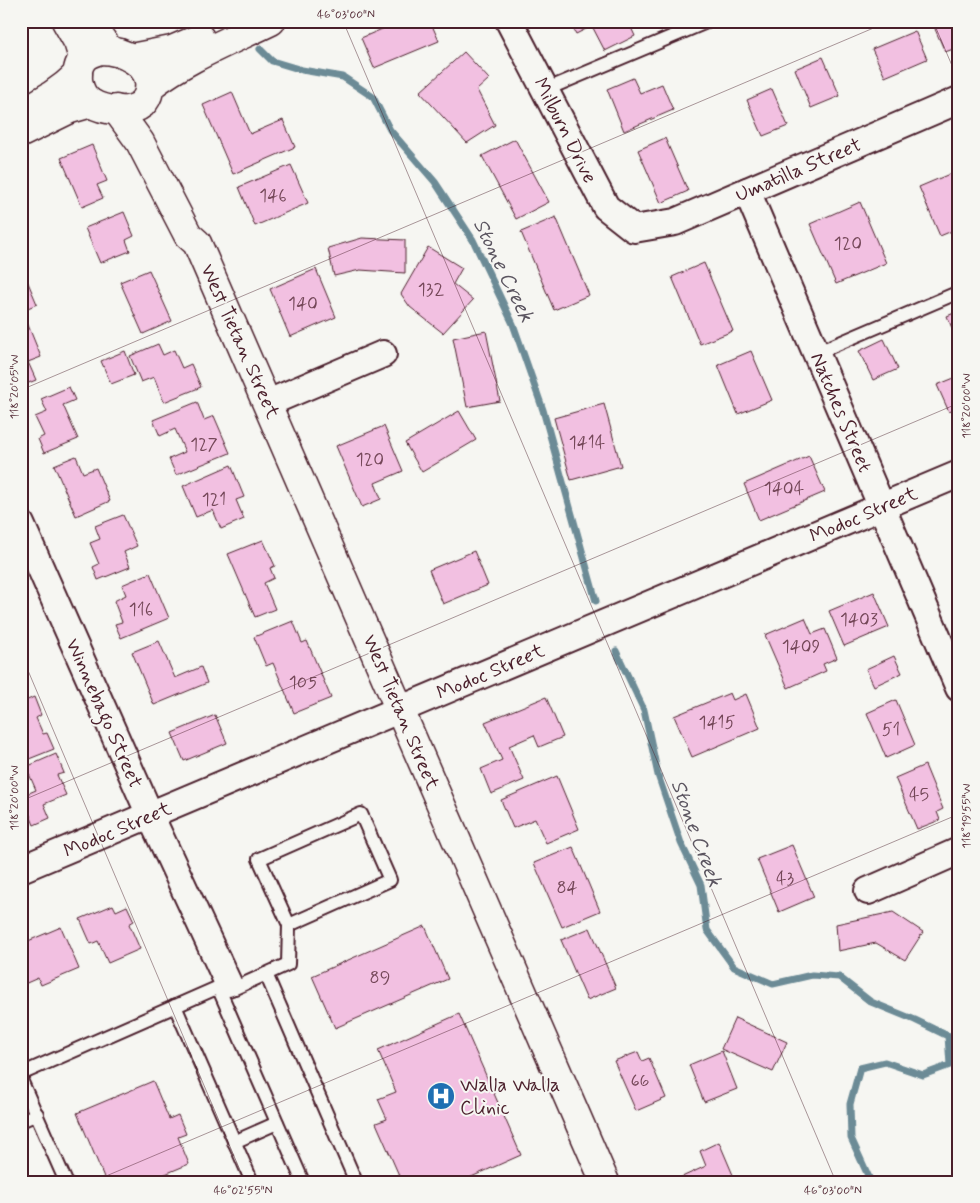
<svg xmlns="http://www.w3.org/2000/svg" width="980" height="1203" font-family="Mynerve,sans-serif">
  <rect width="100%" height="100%" fill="#f6f6f2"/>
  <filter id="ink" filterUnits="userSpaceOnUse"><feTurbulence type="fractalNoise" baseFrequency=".02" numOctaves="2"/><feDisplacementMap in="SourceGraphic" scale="10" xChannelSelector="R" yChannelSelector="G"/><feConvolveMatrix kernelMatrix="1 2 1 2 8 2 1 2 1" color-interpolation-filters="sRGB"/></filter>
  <g filter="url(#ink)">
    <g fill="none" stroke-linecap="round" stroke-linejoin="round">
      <g stroke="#6c8b96" stroke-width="7">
        <polyline points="260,49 272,61 302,70 343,77 373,97 390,130 435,182 473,240 513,324 543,410 596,601"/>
        <polyline points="616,651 644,710 658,775 681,843 701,885 707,930 734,967 773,984 812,975 839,977 871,1002 915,1020 948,1036 950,1065 923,1075 885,1062 860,1068 850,1104 851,1138 871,1182"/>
      </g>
    </g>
    <g fill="#f2c0e1" stroke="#4a1f2b">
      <polygon points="401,21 430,21 439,41 374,68 361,38"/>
      <polygon points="569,21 628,21 635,36 605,51 592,26 576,34"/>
      <polygon points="953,21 959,21 959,47 945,52 935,29"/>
      <polygon points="915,31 927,59 885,77 872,49"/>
      <polygon points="464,52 489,79 477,90 495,125 467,143 420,92"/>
      <polygon points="823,57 840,96 811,108 795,69"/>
      <polygon points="633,78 640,93 662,84 673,110 624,131 607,89"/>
      <polygon points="772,89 788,126 763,136 747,100"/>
      <polygon points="232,92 250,134 283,120 295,147 233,174 203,105"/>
      <polygon points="665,138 688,191 661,203 638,150"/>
      <polygon points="515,139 549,202 516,219 482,156"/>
      <polygon points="92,145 107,181 97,185 103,198 82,207 61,158"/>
      <polygon points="291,165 308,203 255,226 239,187"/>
      <polygon points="959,170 959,228 940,236 919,187"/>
      <polygon points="860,202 886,263 836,284 810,224"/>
      <polygon points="124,212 134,236 126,240 130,251 100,263 85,228"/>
      <polygon points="556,217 589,295 554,310 521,232"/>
      <polygon points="362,238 405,240 405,273 360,270 334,276 328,248"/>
      <polygon points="428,247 462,268 453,284 473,300 443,333 410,307 401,294"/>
      <polygon points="704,263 733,331 700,344 672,277"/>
      <polygon points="21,266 37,304 21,311"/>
      <polygon points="316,269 336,317 290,337 270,289"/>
      <polygon points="149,270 172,321 143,334 120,282"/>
      <polygon points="959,311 959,345 947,316"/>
      <polygon points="26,320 41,357 28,362 36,380 21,386 21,322"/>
      <polygon points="486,331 500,401 467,407 453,338"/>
      <polygon points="884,339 898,369 873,380 859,351"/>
      <polygon points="158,344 163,355 174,350 182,368 191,364 201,387 164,402 154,377 141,382 130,356"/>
      <polygon points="125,351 134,375 111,384 101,361"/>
      <polygon points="751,351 772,400 738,414 718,365"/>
      <polygon points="959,376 959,408 949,412 937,385"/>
      <polygon points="69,387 75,400 63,405 78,439 44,453 38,439 44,436 35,417 47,412 41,399"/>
      <polygon points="197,402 204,420 214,416 230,453 176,475 169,459 185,452 175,429 160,436 153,420"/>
      <polygon points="604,404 621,466 571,480 554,418"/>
      <polygon points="459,411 476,440 422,472 405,443"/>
      <polygon points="384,426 403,471 375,483 381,499 362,507 336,446"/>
      <polygon points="76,456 83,473 96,468 110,501 76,516 54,465"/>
      <polygon points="809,456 825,492 759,520 744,484"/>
      <polygon points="231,465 244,497 236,500 244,519 221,529 213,510 196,517 183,486"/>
      <polygon points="123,515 137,546 124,552 130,567 98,580 93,567 99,564 90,543 100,539 95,526"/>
      <polygon points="263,540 275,566 270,568 274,578 264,583 275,609 255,617 228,554"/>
      <polygon points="474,551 488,585 443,604 429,570"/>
      <polygon points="150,573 169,618 121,638 115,624 122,622 114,601 126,595 122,585"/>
      <polygon points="874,592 889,627 844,646 829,611"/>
      <polygon points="805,618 812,634 825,629 837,658 823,664 826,671 788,688 765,635"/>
      <polygon points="293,621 302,643 307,641 331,698 294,713 273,663 266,666 254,637"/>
      <polygon points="159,641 175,678 201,667 207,683 154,705 132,652"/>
      <polygon points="894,656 902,673 874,686 866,669"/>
      <polygon points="730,693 733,700 746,694 760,728 692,757 674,716"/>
      <polygon points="34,697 41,715 36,718 43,734 47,733 54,749 24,761 21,754 21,703"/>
      <polygon points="546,697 563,737 539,747 534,735 509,746 524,780 491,794 481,769 502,760 485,722"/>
      <polygon points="896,700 915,745 886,758 867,713"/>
      <polygon points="215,715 227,743 184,761 172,733"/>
      <polygon points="56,754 64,773 57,775 66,795 44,804 50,818 34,825 22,796 36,790 26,767"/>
      <polygon points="925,765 943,809 937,812 940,820 917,829 895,778"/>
      <polygon points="557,776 579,829 546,843 535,819 513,828 501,800"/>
      <polygon points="792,845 814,897 779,912 757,859"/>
      <polygon points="573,847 600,911 562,927 534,863"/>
      <polygon points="113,905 116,911 127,906 134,921 129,924 140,949 108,963 98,941 91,944 80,919"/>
      <polygon points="893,912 923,932 905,960 876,943 838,951 836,924"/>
      <polygon points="425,926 448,979 335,1028 312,976"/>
      <polygon points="61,927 79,969 41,985 38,978 22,985 21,944"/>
      <polygon points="590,928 616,988 587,1000 561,940"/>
      <polygon points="459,1014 521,1155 460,1182 402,1182 376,1123 387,1119 378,1099 396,1092 378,1050"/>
      <polygon points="735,1018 787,1042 773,1072 721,1049"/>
      <polygon points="722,1051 737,1089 704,1102 689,1065"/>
      <polygon points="638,1052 642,1061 649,1058 666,1098 636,1111 614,1061"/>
      <polygon points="153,1081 169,1119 178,1115 186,1134 178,1137 189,1164 146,1182 106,1182 77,1113"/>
      <polygon points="719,1142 736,1182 671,1182 706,1166 700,1151"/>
    </g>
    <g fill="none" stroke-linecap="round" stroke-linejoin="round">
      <defs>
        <g id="service">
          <polyline points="545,90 709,21"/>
          <polyline points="816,353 959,292"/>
          <polygon points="361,814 390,880 289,925 259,859"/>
          <polyline points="266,974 288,964 289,925"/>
          <polyline points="218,987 303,1182"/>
          <polyline points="175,1006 252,1182"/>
          <polyline points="21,1074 228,983 235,988 266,974 356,1182"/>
          <polyline points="21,1080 66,1182"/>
          <polyline points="21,1121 37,1114"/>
          <polyline points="234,1142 277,1123"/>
        </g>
        <g id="minor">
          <polyline points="509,21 606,207 634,229 675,222 959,100"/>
          <polyline points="747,191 959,688"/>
          <polyline points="268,403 383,354"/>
          <polyline points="21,524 150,815 228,983"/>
          <polyline points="21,869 959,474"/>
          <polyline points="868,891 959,851"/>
        </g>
        <g id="tertiary">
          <polyline points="131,58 172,50 200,38"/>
          <path d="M150 86C186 58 230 41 271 21"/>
          <path d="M21 112C43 102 61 91 78 74"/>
          <polyline points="21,133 70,109 91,103"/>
        </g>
        <g id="secondary">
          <polyline points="66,21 78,42 83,58"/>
          <polyline points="88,21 109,50"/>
          <path d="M100 50C122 50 154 64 149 91 148 96 146 100 142 104 130 114 104 111 91 103 78 95 73 71 83 59 87 54 94 52 100 50Z"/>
          <polyline points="116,109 140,142 188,235 197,243 605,1182"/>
        </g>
      </defs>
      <use href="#service" stroke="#4a1f2b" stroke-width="16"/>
      <use href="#minor" stroke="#4a1f2b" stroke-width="30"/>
      <use href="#tertiary" stroke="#4a1f2b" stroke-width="31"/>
      <use href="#secondary" stroke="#4a1f2b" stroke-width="31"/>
      <use href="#service" stroke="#f6f6f2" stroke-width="12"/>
      <use href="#minor" stroke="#f6f6f2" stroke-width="26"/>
      <use href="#tertiary" stroke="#f6f6f2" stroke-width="28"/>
      <use href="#secondary" stroke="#f6f6f2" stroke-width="28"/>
    </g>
  </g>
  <path fill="none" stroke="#4a1f2b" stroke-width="1" stroke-opacity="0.45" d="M343 21 836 1182M933 21 959 82M21 390 890 21M21 654 245 1182M21 801 959 403M92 1182 959 814"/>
  <defs>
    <symbol id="hospital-disc" viewBox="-11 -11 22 22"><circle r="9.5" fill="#1f6fb2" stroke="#f6f6f2"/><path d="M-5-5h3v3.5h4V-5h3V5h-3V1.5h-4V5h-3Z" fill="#fff"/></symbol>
  </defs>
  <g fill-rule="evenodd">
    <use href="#hospital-disc" x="425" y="1080" width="32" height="32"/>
  </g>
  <g text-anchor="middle" stroke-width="4" stroke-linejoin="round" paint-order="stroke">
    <g font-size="18" fill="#744758">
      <text x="273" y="201">146</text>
      <text x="848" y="249">120</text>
      <text x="431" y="295">132</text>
      <text x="303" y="309">140</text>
      <text x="587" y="448">1414</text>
      <text x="204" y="450">127</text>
      <text x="370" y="465">120</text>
      <text x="784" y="494">1404</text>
      <text x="214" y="505">121</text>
      <text x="141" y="615">116</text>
      <text x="859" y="625">1403</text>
      <text x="801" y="652">1409</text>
      <text x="303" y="688">105</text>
      <text x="717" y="728">1415</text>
      <text x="891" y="735">51</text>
      <text x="919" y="800">45</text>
      <text x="785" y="884">43</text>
      <text x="567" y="893">84</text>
      <text x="380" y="983">89</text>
      <text x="640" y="1086">66</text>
    </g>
    <g font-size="20" fill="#4a1f2b" stroke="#f6f6f2">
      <text transform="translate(566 130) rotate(63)" y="7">Milburn Drive</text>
      <text transform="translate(798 169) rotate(-23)" y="7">Umatilla Street</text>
      <text transform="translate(241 341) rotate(66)" y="7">West Tietan Street</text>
      <text transform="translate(842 412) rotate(67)" y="7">Natches Street</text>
      <text transform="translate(863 514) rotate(-23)" y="7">Modoc Street</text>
      <text transform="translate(490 671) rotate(-23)" y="7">Modoc Street</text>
      <text transform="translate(402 712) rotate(67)" y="7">West Tietan Street</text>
      <text transform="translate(105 713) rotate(66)" y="7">Winnebago Street</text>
      <text transform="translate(117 829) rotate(-23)" y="7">Modoc Street</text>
    </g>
    <g font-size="20" fill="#4a1f2b" stroke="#f6f6f2" text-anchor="start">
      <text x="460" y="1091">Walla Walla<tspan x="460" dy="23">Clinic</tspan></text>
    </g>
    <g font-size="21" font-style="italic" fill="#5b5560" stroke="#f6f6f2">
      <text transform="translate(504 270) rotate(64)" y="7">Stone Creek</text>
      <text transform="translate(697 833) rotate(70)" y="7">Stone Creek</text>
    </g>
  </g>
  <rect width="980" height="1203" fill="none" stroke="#f6f6f2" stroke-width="55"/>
  <rect x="28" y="28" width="924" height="1148" fill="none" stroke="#4a1f2b" stroke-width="2"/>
  <g font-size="12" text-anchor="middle" fill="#4a1f2b">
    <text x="346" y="18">46°03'00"N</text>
    <text transform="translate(14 387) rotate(-90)" y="4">118°20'05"W</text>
    <text transform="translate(966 406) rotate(-90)" y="4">118°20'00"W</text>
    <text transform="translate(14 798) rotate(-90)" y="4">118°20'00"W</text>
    <text transform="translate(966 816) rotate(-90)" y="4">118°19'55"W</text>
    <text x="243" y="1194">46°02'55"N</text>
    <text x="833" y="1194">46°03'00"N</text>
  </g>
</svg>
